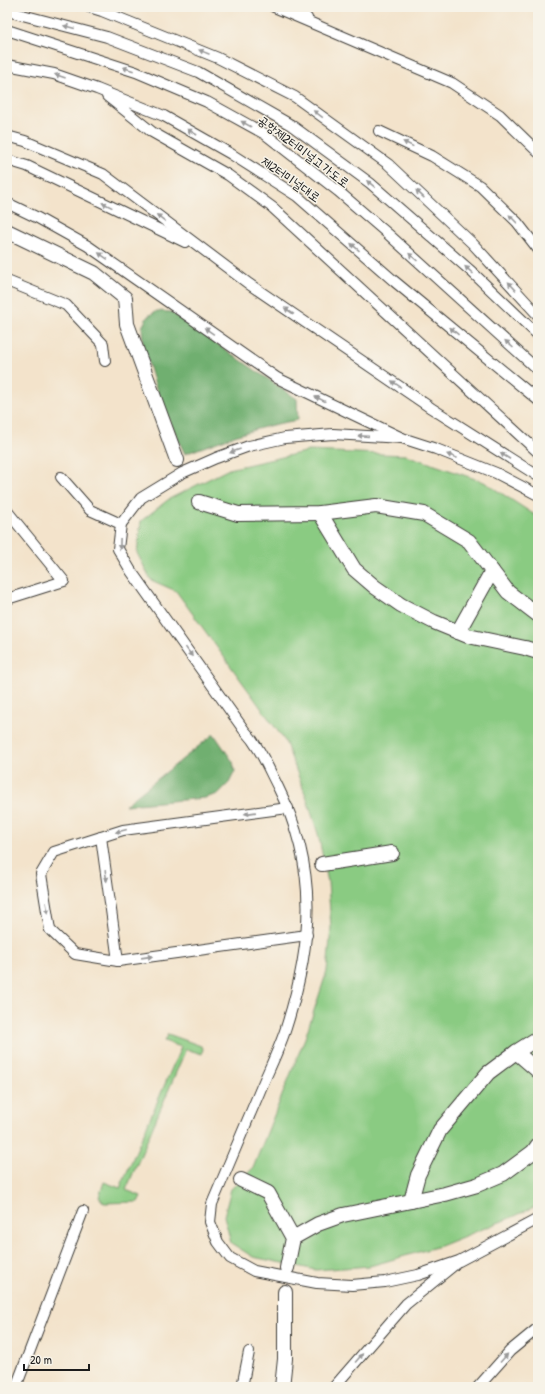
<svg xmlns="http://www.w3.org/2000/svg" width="545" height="1394" font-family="'Patrick Hand','Poor Story',sans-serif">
  <rect width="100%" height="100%" fill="#f7f3e8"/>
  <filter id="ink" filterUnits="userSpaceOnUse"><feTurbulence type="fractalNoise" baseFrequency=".025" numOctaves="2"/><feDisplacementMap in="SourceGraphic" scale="8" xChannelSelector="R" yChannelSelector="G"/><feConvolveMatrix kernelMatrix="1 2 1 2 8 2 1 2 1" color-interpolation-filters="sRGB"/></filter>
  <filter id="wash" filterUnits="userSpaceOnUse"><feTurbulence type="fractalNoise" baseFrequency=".012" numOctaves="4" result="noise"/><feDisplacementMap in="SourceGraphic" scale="16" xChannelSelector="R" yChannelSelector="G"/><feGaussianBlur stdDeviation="0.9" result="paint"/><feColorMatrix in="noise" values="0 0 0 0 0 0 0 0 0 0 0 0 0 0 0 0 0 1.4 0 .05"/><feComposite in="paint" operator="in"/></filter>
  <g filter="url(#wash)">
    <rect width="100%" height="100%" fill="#f3e3cb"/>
    <g fill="#8acb82" stroke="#53744f">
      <polygon points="309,451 406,455 484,482 538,517 538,1205 515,1216 440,1246 370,1266 316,1270 253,1257 231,1243 224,1216 231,1189 253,1168 305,1038 327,971 331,928 328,882 318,834 306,796 285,741 176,591 151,580 137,553 141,521 169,499 229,469"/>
      <polygon points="168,1034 201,1046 203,1048 202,1054 186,1049 126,1190 141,1196 138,1202 104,1203 99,1197 104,1182 120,1188 181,1047 164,1041"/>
    </g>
    <g fill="#6faf70" stroke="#466646">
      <path d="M157 311 171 312 297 399 298 420C259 426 222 440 185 454L160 401 143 345 142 327 148 316Z"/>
      <polygon points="214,734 233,762 235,771 229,783 218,794 205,798 125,805"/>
    </g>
  </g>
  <g filter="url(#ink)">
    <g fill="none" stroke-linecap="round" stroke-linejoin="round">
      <defs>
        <g id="service">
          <polyline points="89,7 102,11 218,58 295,97 388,164 473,244 538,315"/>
          <polyline points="274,7 452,83 500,115 538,152"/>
          <polyline points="294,7 307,18"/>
          <polyline points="7,11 107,37 198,72 291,125 370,183 472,272 538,335"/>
          <polyline points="7,30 136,72 207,102 265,134 338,191 388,234 538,370"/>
          <polyline points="7,65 54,74 97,89 164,116 231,154 297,196 394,281 538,400"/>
          <polyline points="107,96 152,132 228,175 272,207 538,452"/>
          <polyline points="379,131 432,156 480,186 517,222 538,249"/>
          <polyline points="7,136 25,141 103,174 249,284 431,408 538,476"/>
          <polyline points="7,160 27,166 185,242"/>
          <polyline points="7,203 36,217 88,246 277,378 402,438 436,449 496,473 538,495"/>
          <polyline points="7,281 66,305 103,344 105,361"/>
          <path d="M402 438 333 434 285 438 249 446 216 458 182 473 141 498 121 524 118 549 131 571 244 730C260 747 267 766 278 787 319 869 313 943 286 1028 279 1050 268 1071 259 1093 243 1130 228 1167 212 1204L210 1222 218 1242 230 1258 254 1271 317 1283 352 1285 385 1282 418 1275 459 1261 538 1219"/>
          <polyline points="61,477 90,510 121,524"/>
          <polyline points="7,511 64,581 7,599"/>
          <polyline points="288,808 123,830 54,852 41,874 50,930 75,954 118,961 307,935"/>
          <polyline points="101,837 118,961"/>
          <polyline points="16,1387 83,1211"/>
          <polyline points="242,1387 249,1352"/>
          <polyline points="334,1387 406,1304 454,1265"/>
          <polyline points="478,1387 510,1351 538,1328"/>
        </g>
        <g id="pedestrian">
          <polyline points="7,231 94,273 125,298 127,324 177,460"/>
          <polyline points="199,502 238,514 320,513 376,506 424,514 469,541 508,592 538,615"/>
          <polyline points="320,513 354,569 375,587 401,605 434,622 468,636 525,648 538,652"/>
          <polyline points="458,632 492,571"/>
          <polyline points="322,864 392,853"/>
          <polyline points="516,1052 538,1071"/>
          <polyline points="241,1180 268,1193 293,1238 287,1268"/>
          <polyline points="411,1201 418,1175 440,1130 488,1073 516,1052 538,1038"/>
          <polyline points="293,1238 318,1224 343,1215 445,1194 477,1185 503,1174 533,1152 538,1145"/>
          <polyline points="282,1387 285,1359 285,1292"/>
        </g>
      </defs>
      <use href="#service" stroke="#3c3a36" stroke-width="12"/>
      <use href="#pedestrian" stroke="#3c3a36" stroke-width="16"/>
      <use href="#service" stroke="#fff" stroke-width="10"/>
      <use href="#pedestrian" stroke="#fff" stroke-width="14"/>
    </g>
    <defs><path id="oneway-solid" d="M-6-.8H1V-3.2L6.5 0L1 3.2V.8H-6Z"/></defs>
    <g fill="#999">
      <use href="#oneway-solid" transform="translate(69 27) rotate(-166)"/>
      <use href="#oneway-solid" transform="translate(204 52) rotate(-158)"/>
      <use href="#oneway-solid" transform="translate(128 69) rotate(-162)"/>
      <use href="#oneway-solid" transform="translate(60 76) rotate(-161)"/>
      <use href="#oneway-solid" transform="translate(318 114) rotate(-144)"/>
      <use href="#oneway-solid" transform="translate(246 124) rotate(-151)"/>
      <use href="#oneway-solid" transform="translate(192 132) rotate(-150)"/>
      <use href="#oneway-solid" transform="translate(408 144) rotate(-154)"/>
      <use href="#oneway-solid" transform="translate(371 184) rotate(-141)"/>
      <use href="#oneway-solid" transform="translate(420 194) rotate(-137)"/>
      <use href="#oneway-solid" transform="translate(107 205) rotate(-154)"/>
      <use href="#oneway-solid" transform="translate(161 218) rotate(-143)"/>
      <use href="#oneway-solid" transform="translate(513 219) rotate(-134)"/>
      <use href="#oneway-solid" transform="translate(355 247) rotate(-139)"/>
      <use href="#oneway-solid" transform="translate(103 256) rotate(-145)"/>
      <use href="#oneway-solid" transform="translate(413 257) rotate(-138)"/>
      <use href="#oneway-solid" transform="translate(469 270) rotate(-138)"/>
      <use href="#oneway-solid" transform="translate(512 286) rotate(-133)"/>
      <use href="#oneway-solid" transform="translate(289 311) rotate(-146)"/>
      <use href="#oneway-solid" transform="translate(209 331) rotate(-145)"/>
      <use href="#oneway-solid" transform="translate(454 331) rotate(-140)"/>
      <use href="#oneway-solid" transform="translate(509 344) rotate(-138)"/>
      <use href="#oneway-solid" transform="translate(396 384) rotate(-146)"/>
      <use href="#oneway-solid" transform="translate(320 399) rotate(-154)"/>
      <use href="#oneway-solid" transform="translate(363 436) rotate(-176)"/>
      <use href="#oneway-solid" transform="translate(235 451) rotate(160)"/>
      <use href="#oneway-solid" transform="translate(452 456) rotate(-159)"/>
      <use href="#oneway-solid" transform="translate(505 456) rotate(-147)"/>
      <use href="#oneway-solid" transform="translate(120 544) rotate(91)"/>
      <use href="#oneway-solid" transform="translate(189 652) rotate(54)"/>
      <use href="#oneway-solid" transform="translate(250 813) rotate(172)"/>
      <use href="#oneway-solid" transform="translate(121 831) rotate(166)"/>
      <use href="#oneway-solid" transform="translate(106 876) rotate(82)"/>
      <use href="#oneway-solid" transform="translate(47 908) rotate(81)"/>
      <use href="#oneway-solid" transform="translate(147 957) rotate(-8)"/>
      <use href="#oneway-solid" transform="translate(359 1358) rotate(-49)"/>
      <use href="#oneway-solid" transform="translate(504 1358) rotate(-48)"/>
    </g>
  </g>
  <g text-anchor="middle" stroke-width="3" stroke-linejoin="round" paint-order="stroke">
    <g font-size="13" fill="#1c1c1c" stroke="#f7f3e8">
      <text transform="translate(304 151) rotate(37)" y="5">공항제2터미널고가도로</text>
      <text transform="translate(291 179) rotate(35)" y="5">제2터미널대로</text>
    </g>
  </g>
  <rect width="545" height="1394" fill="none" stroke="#f7f3e8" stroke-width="24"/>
  <path d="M24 1364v6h65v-6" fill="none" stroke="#1c1c1c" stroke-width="2"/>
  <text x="30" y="1364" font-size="12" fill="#1c1c1c" stroke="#f7f3e8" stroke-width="3" paint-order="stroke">20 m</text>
</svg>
